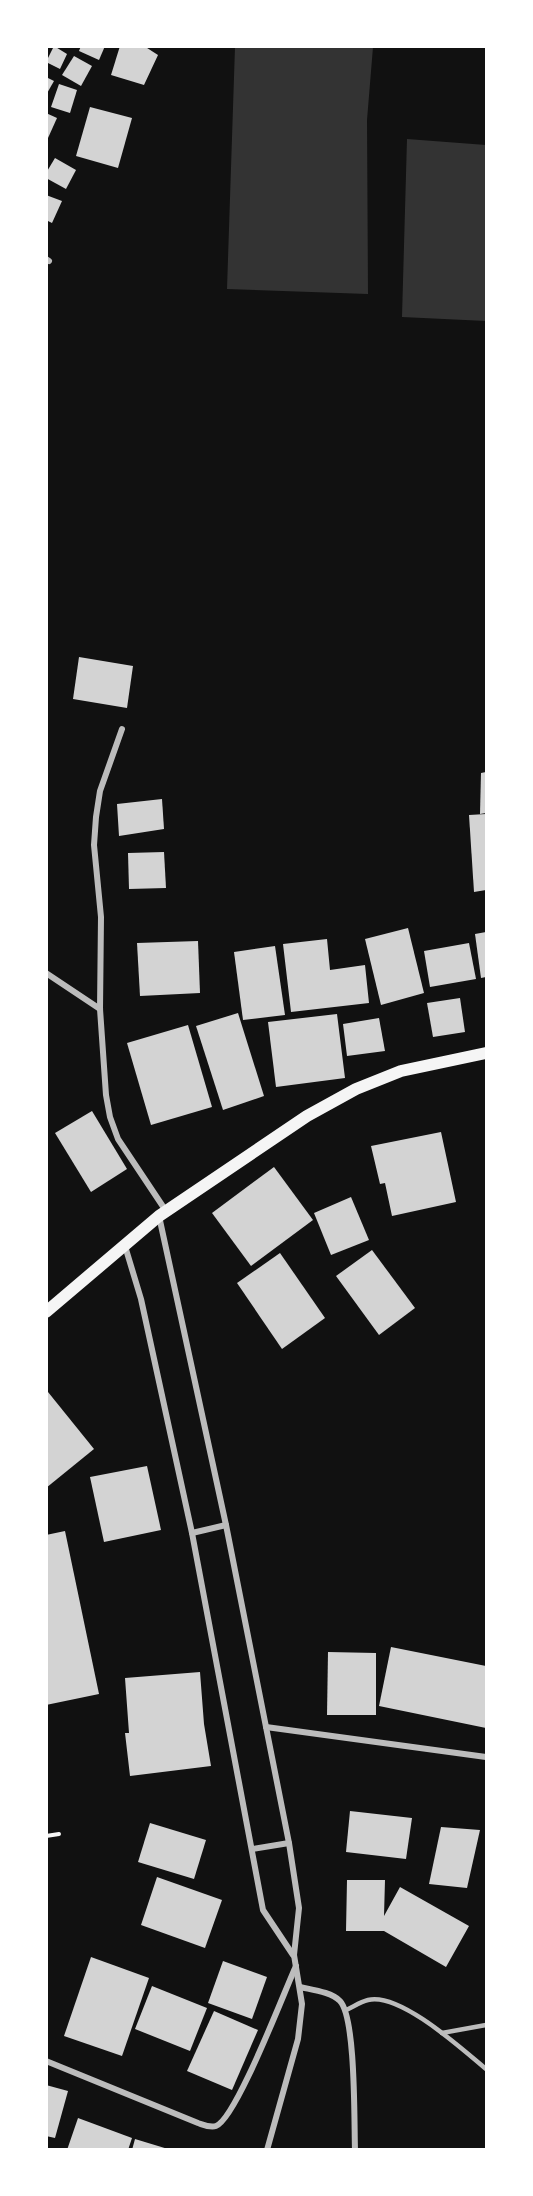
<svg xmlns="http://www.w3.org/2000/svg" width="533" height="2196" font-family="'Space Grotesk',sans-serif">
  <rect width="100%" height="100%" fill="#111"/>
  <g fill="#333">
    <polygon points="235,47 373,47 367,120 368,294 227,289"/>
    <polygon points="407,139 486,145 486,321 402,317"/>
  </g>
  <g fill="#d3d3d3">
    <polygon points="54,46 67,54 60,69 46,62"/>
    <polygon points="81,46 105,46 99,60 79,51"/>
    <polygon points="120,46 144,46 158,55 144,85 111,75"/>
    <polygon points="74,56 92,66 81,86 62,75"/>
    <polygon points="46,77 54,81 46,95"/>
    <polygon points="59,84 77,90 70,113 51,107"/>
    <polygon points="90,107 132,118 118,168 76,156"/>
    <polygon points="46,113 57,118 48,138 46,137"/>
    <polygon points="55,158 76,170 66,189 46,178 46,173"/>
    <polygon points="46,195 62,201 52,223 46,220"/>
    <polygon points="79,657 133,666 127,708 73,699"/>
    <polygon points="486,772 486,813 480,814 481,773"/>
    <polygon points="162,799 164,829 119,836 117,804"/>
    <polygon points="486,814 486,890 474,892 469,815"/>
    <polygon points="164,852 166,888 129,889 128,853"/>
    <polygon points="408,928 424,993 381,1005 365,939"/>
    <polygon points="486,932 486,977 481,978 475,934"/>
    <polygon points="327,939 330,970 365,965 369,1003 291,1012 283,944"/>
    <polygon points="198,941 200,993 140,996 137,943"/>
    <polygon points="469,943 476,979 430,987 424,951"/>
    <polygon points="275,946 285,1015 243,1020 234,952"/>
    <polygon points="460,998 465,1032 433,1037 427,1003"/>
    <polygon points="238,1013 264,1096 223,1110 196,1026"/>
    <polygon points="337,1014 345,1078 276,1087 268,1022"/>
    <polygon points="379,1018 385,1051 347,1056 343,1024"/>
    <polygon points="188,1025 212,1107 151,1125 127,1043"/>
    <polygon points="92,1111 127,1169 91,1192 55,1133"/>
    <polygon points="441,1132 456,1202 392,1216 385,1183 380,1184 371,1146"/>
    <polygon points="274,1167 313,1220 251,1266 212,1213"/>
    <polygon points="351,1197 369,1240 331,1255 314,1213"/>
    <polygon points="372,1250 415,1308 379,1335 336,1276"/>
    <polygon points="280,1253 325,1318 282,1349 237,1283"/>
    <polygon points="48,1392 94,1449 46,1488 46,1393"/>
    <polygon points="147,1466 161,1530 104,1542 90,1477"/>
    <polygon points="65,1531 99,1694 46,1705 46,1535"/>
    <polygon points="391,1647 486,1666 486,1728 379,1706"/>
    <polygon points="328,1652 376,1653 376,1715 327,1715"/>
    <polygon points="200,1672 204,1724 211,1766 130,1776 125,1733 129,1733 125,1678"/>
    <polygon points="350,1811 412,1818 406,1859 346,1852"/>
    <polygon points="150,1823 206,1840 194,1879 138,1862"/>
    <polygon points="441,1827 480,1830 467,1888 429,1884"/>
    <polygon points="157,1877 222,1900 205,1948 141,1925"/>
    <polygon points="347,1880 385,1880 384,1916 400,1887 469,1926 446,1967 384,1931 346,1931"/>
    <polygon points="91,1957 149,1978 122,2056 64,2036"/>
    <polygon points="223,1961 267,1977 252,2019 208,2003"/>
    <polygon points="152,1986 207,2008 190,2051 135,2029"/>
    <polygon points="214,2011 258,2030 232,2090 187,2071"/>
    <polygon points="46,2085 68,2091 55,2138 46,2136"/>
    <polygon points="78,2118 132,2138 128,2150 67,2150"/>
    <polygon points="135,2139 168,2149 168,2150 132,2150"/>
  </g>
  <g fill="none" stroke-linecap="round" stroke-linejoin="round">
    <polyline stroke="#f5f5f5" stroke-width="4" points="46,1836 59,1834"/>
    <g stroke="#bcbcbc" stroke-width="4.5">
      <path d="M346 2010C353 2007 360 2002 368 2000 400 1992 463 2050 486 2069"/>
      <polyline points="442,2033 486,2025"/>
    </g>
    <g stroke="#bcbcbc" stroke-width="6">
      <polyline points="46,259 49,261"/>
      <polyline points="122,729 100,791 96,817 94,845 101,917 100,1009 106,1095 110,1117 118,1139 166,1211"/>
      <polyline points="46,973 100,1009"/>
      <polyline points="159,1216 226,1525 289,1843 299,1908 294,1955 302,2004 298,2039 267,2150"/>
      <polyline points="125,1246 141,1299 192,1533 263,1910 293,1955"/>
      <polyline points="192,1533 226,1525"/>
      <polyline points="266,1727 486,1757"/>
      <polyline points="253,1849 289,1843"/>
      <path d="M300 1987C313 1990 331 1992 340 2001 356 2018 354 2122 355 2150"/>
      <path d="M46 2061 198 2123C204 2125 210 2128 216 2126 236 2119 284 1992 296 1966"/>
    </g>
    <polyline stroke="#f5f5f5" stroke-width="12" points="46,1312 159,1216 307,1116 356,1089 401,1071 486,1053"/>
  </g>
  <rect width="533" height="2196" fill="none" stroke="#ffffff" stroke-width="96"/>
</svg>
